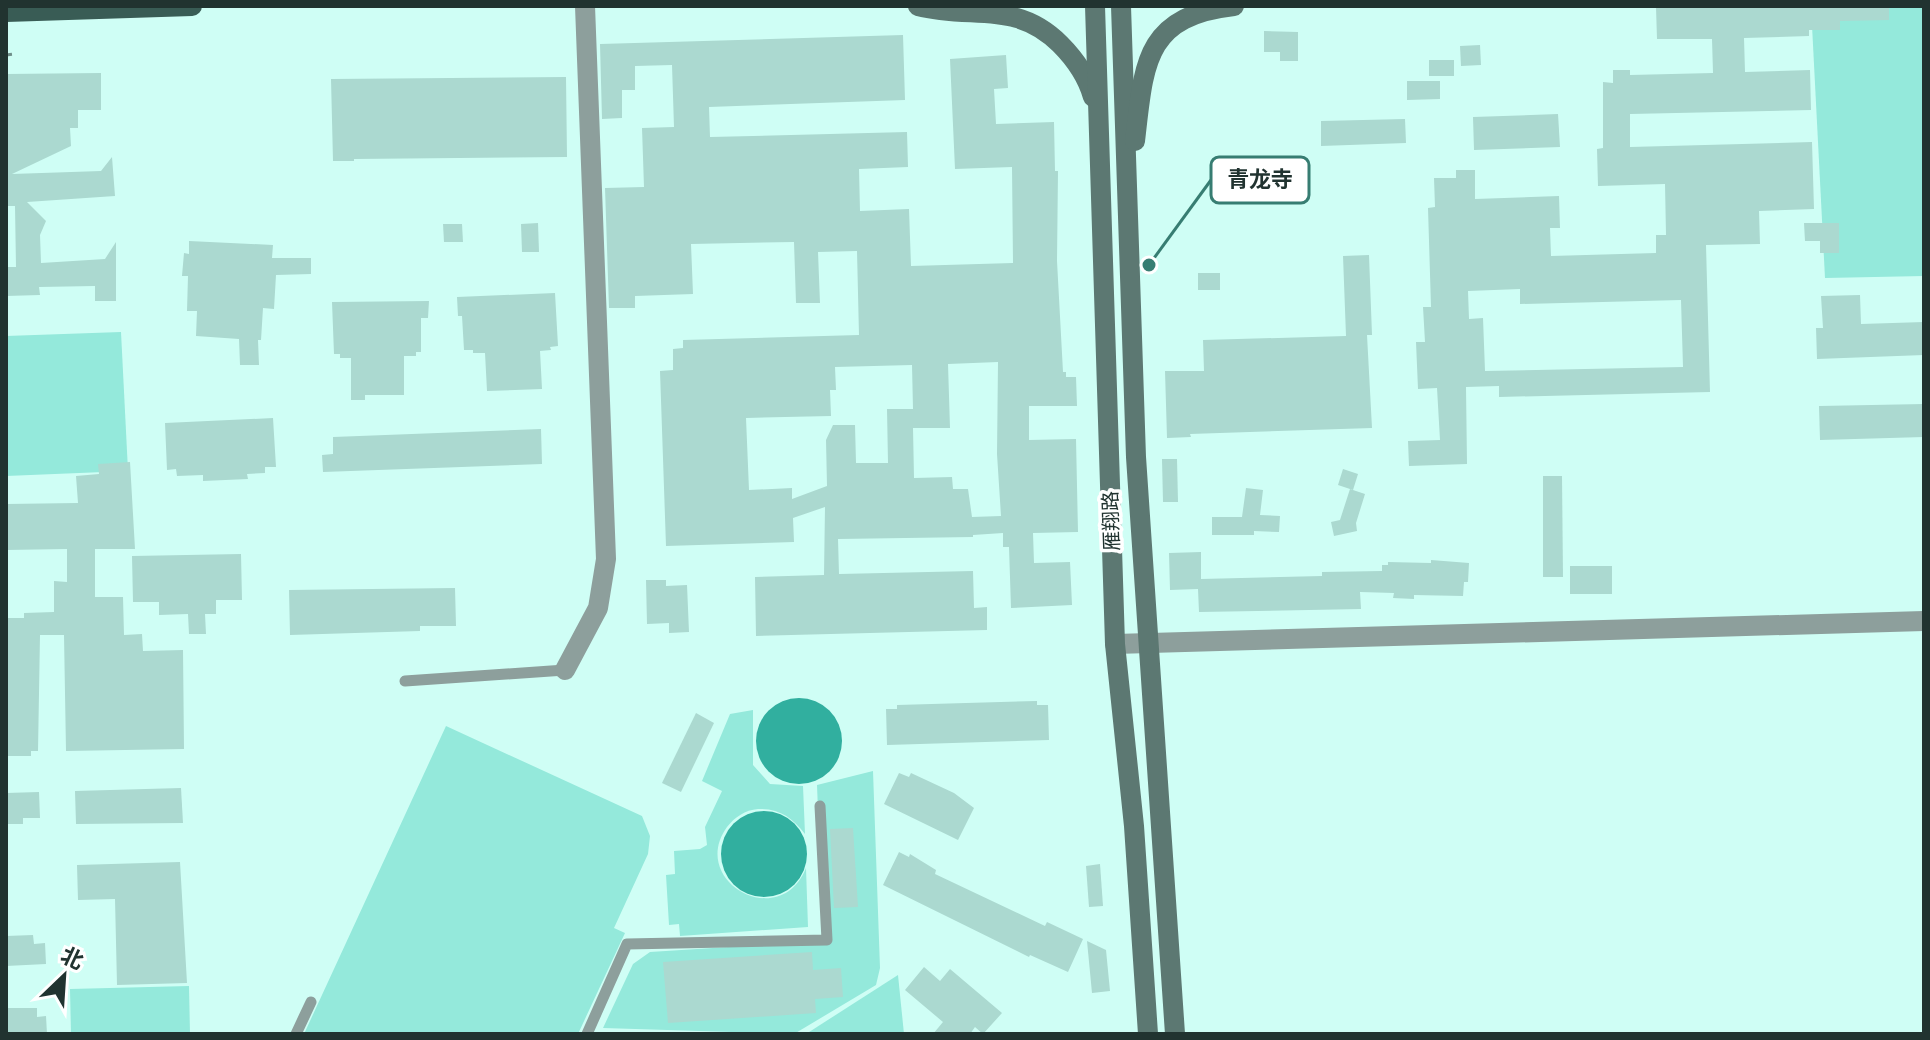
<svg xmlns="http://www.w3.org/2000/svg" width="1930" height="1040" font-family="Arial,'Noto Sans SC',sans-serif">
  <rect width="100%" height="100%" fill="#cffef5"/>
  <g fill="#94e9db">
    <polygon points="1811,6 1924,6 1924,276 1825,278"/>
    <polygon points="121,332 128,471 6,476 6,336"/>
    <path d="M753 710V765L770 784 803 786 805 834C793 818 779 808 758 809 745 810 735 817 727 827 688 881 780 933 806 868L808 927 680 936 679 924 669 925 666 875 675 874 674 851 700 849 707 845 705 827 722 791 702 781 730 714Z"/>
    <polygon points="446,726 642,816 650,836 648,854 614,928 625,933 578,1034 304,1034"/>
    <polygon points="873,771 880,968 876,985 794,1034 603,1028 633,964 650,952 823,941 817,785"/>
    <polygon points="898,975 904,1034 806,1034"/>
    <polygon points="189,986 190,1034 71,1034 70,989"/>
  </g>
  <g fill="#31af9f">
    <circle cx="799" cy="741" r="43"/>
    <circle cx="764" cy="854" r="43"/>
  </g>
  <g fill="#abd9d0" fill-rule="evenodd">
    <path d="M1808 6 1889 8V20L1840 21V30H1809V36L1744 38 1745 72 1810 70 1811 110 1630 114V147L1812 142 1814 209 1759 211 1760 244 1706 245 1710 392 1499 397V386L1466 387 1467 464 1409 466 1408 441 1440 440 1437 388 1418 389 1416 342H1425L1423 307H1431L1428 208 1435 207 1434 178H1456V170H1475V199L1559 196 1560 228H1550L1551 256 1656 253V235H1666L1665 184 1598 186 1597 149 1603 148V82L1613 83V70H1630V75L1713 73 1712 39H1657L1656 7ZM1520 289V304L1681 300 1683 367 1485 371 1483 318 1469 319 1468 291Z"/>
    <polygon points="1264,31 1298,32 1298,61 1280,61 1280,52 1264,52"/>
    <path d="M903 35 905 100 709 107 710 137 907 132 908 167 859 169 860 211 909 209 911 266 1013 263 1012 167 955 169 950 59 1006 55 1008 88 994 89 996 124 1054 122 1055 171H1058L1057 261 1063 372H1066V377H1076L1077 406H1029V440L1076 439 1078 532 1033 533 1034 563 1070 562 1072 605 1011 608 1009 547H1003V533L973 535V537L838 539 839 574 973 571 974 608 987 607V630L756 636 755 577 824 575 825 507 793 518 794 542 666 546 660 371 673 370V349L683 348V340L859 335 857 251 818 252 820 303H796L794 242 691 244 693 294 635 296V308H609L605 188 644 187 642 128 674 127 672 65 635 66V90H622V118L602 119 600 44ZM998 362 997 454 1001 516 972 517 968 489H953L952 477 914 478 913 428H950L948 364ZM912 365 913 409H887L888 463H856L855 425H833L826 440 827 486 792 499V488L749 490 746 418 831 416 830 390H836L835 367Z"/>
    <polygon points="1480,45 1481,65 1461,66 1460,46"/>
    <rect x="1429" y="60" width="25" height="16"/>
    <polygon points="101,73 101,110 78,110 78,128 70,128 71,146 12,174 101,171 112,157 115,196 27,202 46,221 40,235 41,263 105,259 116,242 116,301 95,301 95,286 39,287 40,295 6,296 6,267 16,267 15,206 6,206 6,74"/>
    <polygon points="566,77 567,157 354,159 354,161 333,161 331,79"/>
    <polygon points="1407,81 1440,81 1440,99 1407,100"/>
    <polygon points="1558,114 1560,147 1474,150 1473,117"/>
    <polygon points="1405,119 1406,143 1321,146 1321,121"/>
    <polygon points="538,223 539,252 522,252 521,224"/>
    <polygon points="1804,223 1839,223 1839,253 1820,253 1820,241 1805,241"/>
    <polygon points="443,224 462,224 463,242 444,242"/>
    <polygon points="189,241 273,245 272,258 311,258 311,274 276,275 274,309 263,308 261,340 258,340 259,365 240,365 239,339 196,336 197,311 187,311 188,276 182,276 184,253 189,254"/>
    <polygon points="1369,255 1372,335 1367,335 1372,428 1190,434 1191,437 1167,438 1165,371 1204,371 1203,340 1346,336 1343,256"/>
    <rect x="1198" y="273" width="22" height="17"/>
    <polygon points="555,293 558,346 550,347 551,350 540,351 542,389 487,391 485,353 473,353 473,350 464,350 462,316 458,316 457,297"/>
    <polygon points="1860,295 1861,324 1924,322 1924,355 1817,359 1816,328 1823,328 1821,296"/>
    <polygon points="429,301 428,318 421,318 421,352 416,352 416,356 404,356 404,395 365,395 365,400 351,400 351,358 340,358 340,354 334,354 332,302"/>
    <polygon points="1924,404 1924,437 1820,440 1819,406"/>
    <polygon points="273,418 276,467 265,467 265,473 247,474 248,479 203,481 203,475 177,476 176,469 167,470 165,423"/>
    <polygon points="541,429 542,464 323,472 322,455 333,454 333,437"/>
    <polygon points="1162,459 1177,459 1178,502 1163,502"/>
    <polygon points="130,462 135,549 95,549 95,597 123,597 124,635 142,634 143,651 183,650 184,749 66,751 64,635 40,635 38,751 31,751 31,756 6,756 6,618 24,618 24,613 54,612 54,581 67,582 67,549 6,550 6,504 78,503 76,476 99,474 98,464"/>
    <polygon points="1343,469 1358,474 1353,490 1338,485"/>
    <polygon points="1543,476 1562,476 1563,577 1543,577"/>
    <polygon points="1246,488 1263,490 1260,515 1280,516 1279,532 1254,531 1254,535 1212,535 1212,517 1242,517"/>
    <polygon points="1350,489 1365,494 1356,523 1357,531 1334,536 1331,522 1340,520"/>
    <polygon points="1201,552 1201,579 1322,576 1322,572 1382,571 1382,565 1388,565 1388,562 1431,563 1431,560 1469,563 1468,582 1464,582 1463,596 1414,595 1414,599 1393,598 1394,593 1360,592 1361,609 1199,612 1198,589 1170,590 1169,553"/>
    <polygon points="241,554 242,600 216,600 216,614 205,614 206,634 189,634 188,614 159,615 159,602 133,602 132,556"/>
    <rect x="1570" y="566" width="42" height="28"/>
    <polygon points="646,580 666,580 666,586 687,585 689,632 669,633 669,623 647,624"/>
    <polygon points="455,588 456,626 420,626 420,631 290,635 289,590"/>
    <polygon points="1037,701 1037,705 1048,705 1049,740 887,745 886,709 897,709 897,705"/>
    <polygon points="696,713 714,723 681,792 662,783"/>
    <polygon points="899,773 909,777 911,773 954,793 974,808 958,840 884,804"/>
    <polygon points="181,788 183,823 76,824 75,791"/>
    <polygon points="39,792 40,818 23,818 23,824 6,824 6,793"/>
    <polygon points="853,828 858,907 834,908 830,829"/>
    <polygon points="899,852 909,857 910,854 936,870 935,874 1045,926 1047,922 1083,939 1068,972 1030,955 1029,957 883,885"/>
    <polygon points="180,862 187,983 117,985 115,899 78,900 77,865"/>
    <polygon points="1100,864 1103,906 1089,907 1086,866"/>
    <polygon points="33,935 34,944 45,943 46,964 6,966 6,936"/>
    <polygon points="1087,941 1106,950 1110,991 1092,993"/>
    <polygon points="812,952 813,970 841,968 843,997 815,999 816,1013 668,1023 663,962"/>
    <polygon points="924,967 940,981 950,969 1002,1013 983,1034 975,1027 970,1034 933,1034 943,1022 905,990"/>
    <polygon points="6,1008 37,1008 37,1017 46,1016 47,1034 6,1034"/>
  </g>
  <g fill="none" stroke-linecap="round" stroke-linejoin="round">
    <polyline stroke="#6f8e89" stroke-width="3" stroke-dasharray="6 4" stroke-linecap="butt" points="6,55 15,54"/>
    <g stroke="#8d9f9c" stroke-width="11">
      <polyline points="405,681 565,670"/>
      <polyline points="296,1034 311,1002"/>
      <polyline points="587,1034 627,944 827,940 820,806"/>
    </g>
    <g stroke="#8d9f9c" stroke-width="20">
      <polyline points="1115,644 1924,621"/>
      <polyline points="565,670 598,608 606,559 585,6"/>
    </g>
    <g stroke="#5c7872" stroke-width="20">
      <path d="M918 6C973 20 1016 0 1060 44 1076 60 1087 76 1093 97"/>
      <polyline points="1095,6 1115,644 1134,826 1148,1034"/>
      <polyline points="1121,6 1136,457 1175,1034"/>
      <path d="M1135 141C1144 64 1144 16 1234 6"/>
    </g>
    <polyline stroke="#395c55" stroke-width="20" points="6,12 192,6"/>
  </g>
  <g text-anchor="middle" stroke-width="7" stroke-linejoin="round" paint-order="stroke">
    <g font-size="20" fill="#213330" stroke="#fff">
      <text transform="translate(1111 521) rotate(-92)" y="7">雁翔路</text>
    </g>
  </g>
  <path fill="none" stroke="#377d72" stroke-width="3" d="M1149 265L1211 180"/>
  <circle fill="#377d72" stroke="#fff" stroke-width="3" cx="1149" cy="265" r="8"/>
  <rect fill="#fff" stroke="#377d72" stroke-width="3" x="1211" y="157" width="98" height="46" rx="8"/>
  <g font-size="22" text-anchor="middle" font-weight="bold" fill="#213330">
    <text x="1260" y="187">青龙寺</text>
  </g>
  <rect width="1930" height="1040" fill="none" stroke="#213330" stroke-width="16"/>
  <g transform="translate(64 976) rotate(25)" stroke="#ffffff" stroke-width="6" paint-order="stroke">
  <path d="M0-6L14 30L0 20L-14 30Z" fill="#213330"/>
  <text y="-12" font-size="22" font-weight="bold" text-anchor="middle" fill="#213330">北</text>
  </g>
</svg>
